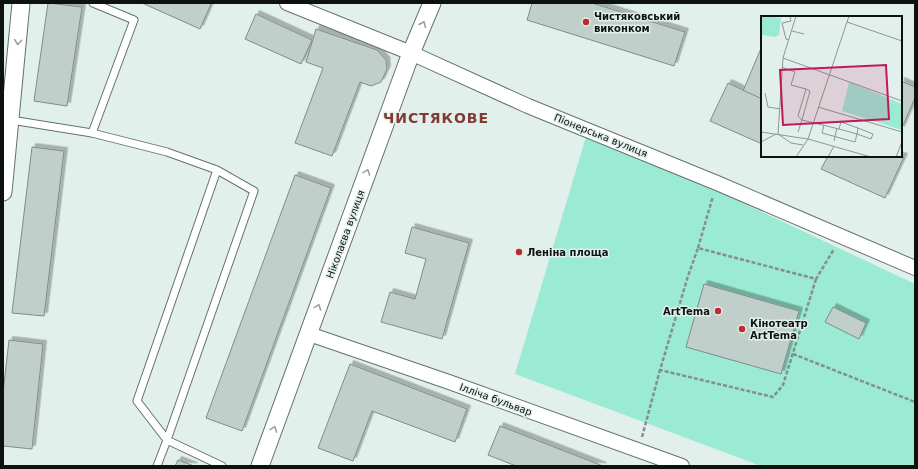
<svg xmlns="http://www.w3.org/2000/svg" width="918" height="469" font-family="'DejaVu Sans',sans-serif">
  <defs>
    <filter id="shadow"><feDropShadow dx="3.5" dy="-3.5" stdDeviation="0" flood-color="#0004"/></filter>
  </defs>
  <rect width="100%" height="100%" fill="#e2f0eb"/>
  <polygon fill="#9aead4" points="588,130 915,284 915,466 761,466 515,374"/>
  <g fill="#c1cfcb" stroke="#7f8c88" filter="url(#shadow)">
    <polygon points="48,3 82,7 67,106 34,101"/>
    <polygon points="142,3 208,3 211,4 200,29"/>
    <polygon points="532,3 592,3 685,32 674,66 527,20"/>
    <polygon points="256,14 312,40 301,64 245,39"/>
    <polygon points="316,29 377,50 386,60 387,69 381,82 371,86 360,82 332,156 295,143 323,68 306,62"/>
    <polygon points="762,46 762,100 743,91"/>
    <polygon points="901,81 915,87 915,98 901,130"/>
    <polygon points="728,83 762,99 762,144 710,121"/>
    <polygon points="32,147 64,151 44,316 12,313"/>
    <polygon points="828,156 901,156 904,157 885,198 821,169"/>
    <polygon points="295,175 331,188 242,431 206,418"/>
    <polygon points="412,227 469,243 442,339 381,322 390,292 415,299 426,259 405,253"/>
    <polygon points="704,284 799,311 781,374 686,347"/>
    <polygon points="833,307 866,323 859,339 825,322"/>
    <polygon points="9,340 43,344 32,449 3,446 3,393"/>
    <polygon points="350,364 467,409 455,442 372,411 353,461 318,448"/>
    <polygon points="500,426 603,466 516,466 488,455"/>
    <polygon points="178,460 194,466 175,466"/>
  </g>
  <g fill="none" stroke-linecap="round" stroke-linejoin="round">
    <defs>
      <g id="service">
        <polyline points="93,3 134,20 92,133 167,152 217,170 254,191 167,440 137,401 217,170"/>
        <polyline points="11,120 92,133"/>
        <polyline points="157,466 167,440 222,466"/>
      </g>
      <g id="minor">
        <polyline points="287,3 411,53 528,106 717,183 915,268"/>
        <polyline points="309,334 449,382 682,466"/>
      </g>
      <g id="tertiary">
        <polyline points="3,192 21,3"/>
        <polyline points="260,466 411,53 432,3"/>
      </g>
    </defs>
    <use href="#service" stroke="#65716e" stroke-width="9"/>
    <use href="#minor" stroke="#65716e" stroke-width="16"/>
    <use href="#tertiary" stroke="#65716e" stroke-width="19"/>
    <g stroke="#858f8c" stroke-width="2.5" stroke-dasharray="4 2" stroke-linecap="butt">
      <polyline points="698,248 713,196"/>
      <polyline points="816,279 783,385 773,397 660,370 688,276 698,248 816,279 834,249"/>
      <polyline points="793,354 915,402"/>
      <polyline points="642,437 660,370"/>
    </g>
    <use href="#service" stroke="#fff" stroke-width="7"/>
    <use href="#minor" stroke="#fff" stroke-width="14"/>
    <use href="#tertiary" stroke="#fff" stroke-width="17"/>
  </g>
  <defs><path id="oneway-chevron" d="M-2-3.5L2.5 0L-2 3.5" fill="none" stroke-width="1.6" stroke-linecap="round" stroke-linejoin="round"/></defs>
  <g stroke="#9ea09f">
    <use href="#oneway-chevron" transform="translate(423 24) rotate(-67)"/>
    <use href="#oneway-chevron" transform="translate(18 42) rotate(95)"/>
    <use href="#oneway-chevron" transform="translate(367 172) rotate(-70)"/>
    <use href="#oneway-chevron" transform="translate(318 307) rotate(-70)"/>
    <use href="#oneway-chevron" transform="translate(274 429) rotate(-70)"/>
  </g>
  <g fill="#bc2c2f" stroke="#e2f0eb" stroke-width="1.5">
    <circle cx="586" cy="22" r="4"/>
    <circle cx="519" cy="252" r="4"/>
    <circle cx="718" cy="311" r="4"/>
    <circle cx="742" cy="329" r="4"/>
  </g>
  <g text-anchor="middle" stroke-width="3" stroke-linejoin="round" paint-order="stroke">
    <g font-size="10" font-weight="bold" fill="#0d1110" stroke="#e2f0eb" text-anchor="start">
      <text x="594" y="20">Чистяковський<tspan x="594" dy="12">виконком</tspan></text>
      <text x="527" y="256">Леніна площа</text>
      <text x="710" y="315" text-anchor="end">ArtTema</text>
      <text x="750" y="327">Кінотеатр<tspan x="750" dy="12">ArtTema</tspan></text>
    </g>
    <g font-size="10" fill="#0d1110" stroke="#e2f0eb">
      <text transform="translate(601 135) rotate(22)" y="4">Піонерська вулиця</text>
      <text transform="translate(345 234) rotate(-70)" y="4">Ніколаєва вулиця</text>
      <text transform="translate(496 399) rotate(20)" y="4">Ілліча бульвар</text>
    </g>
    <g font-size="14" font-weight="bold" letter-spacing="1" fill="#813935" stroke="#e2f0eb">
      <text x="436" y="123">ЧИСТЯКОВЕ</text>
    </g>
  </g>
  <g transform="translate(761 16)">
    <rect width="141" height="141" fill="#e2f0eb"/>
    <path d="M0 0 20 2 18 19 13 21 1 19ZM88 66 141 88V114L81 95Z" fill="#9aead4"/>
    <path fill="none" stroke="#8d9793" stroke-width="1" d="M35 0 22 42 17 118 30 127 42 129M86 6 141 25M31 15 43 18M28 24 25 23 21 7 30 5 29 0M22 42 141 85M21 51 34 56 30 69 45 73 49 75 41 104 37 100 45 73M4 77 7 91 19 93M57 91 141 116M63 109 61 117 94 126 96 118 110 123 112 118 97 112M0 116 47 123 110 141M37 116 41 104 78 113 80 106 97 112 96 118 78 113M73 125 76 112M0 126 15 118M35 141 47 123 88 0M67 141 73 130M135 141 141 126"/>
    <path fill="#c2185b" fill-opacity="0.15" stroke="#c2185b" stroke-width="2" d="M125 49 128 103 22 109 19 54Z"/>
    <rect width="141" height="141" fill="none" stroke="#0d1110" stroke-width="2"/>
  </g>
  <rect width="918" height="469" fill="none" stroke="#0d1110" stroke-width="8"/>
</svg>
